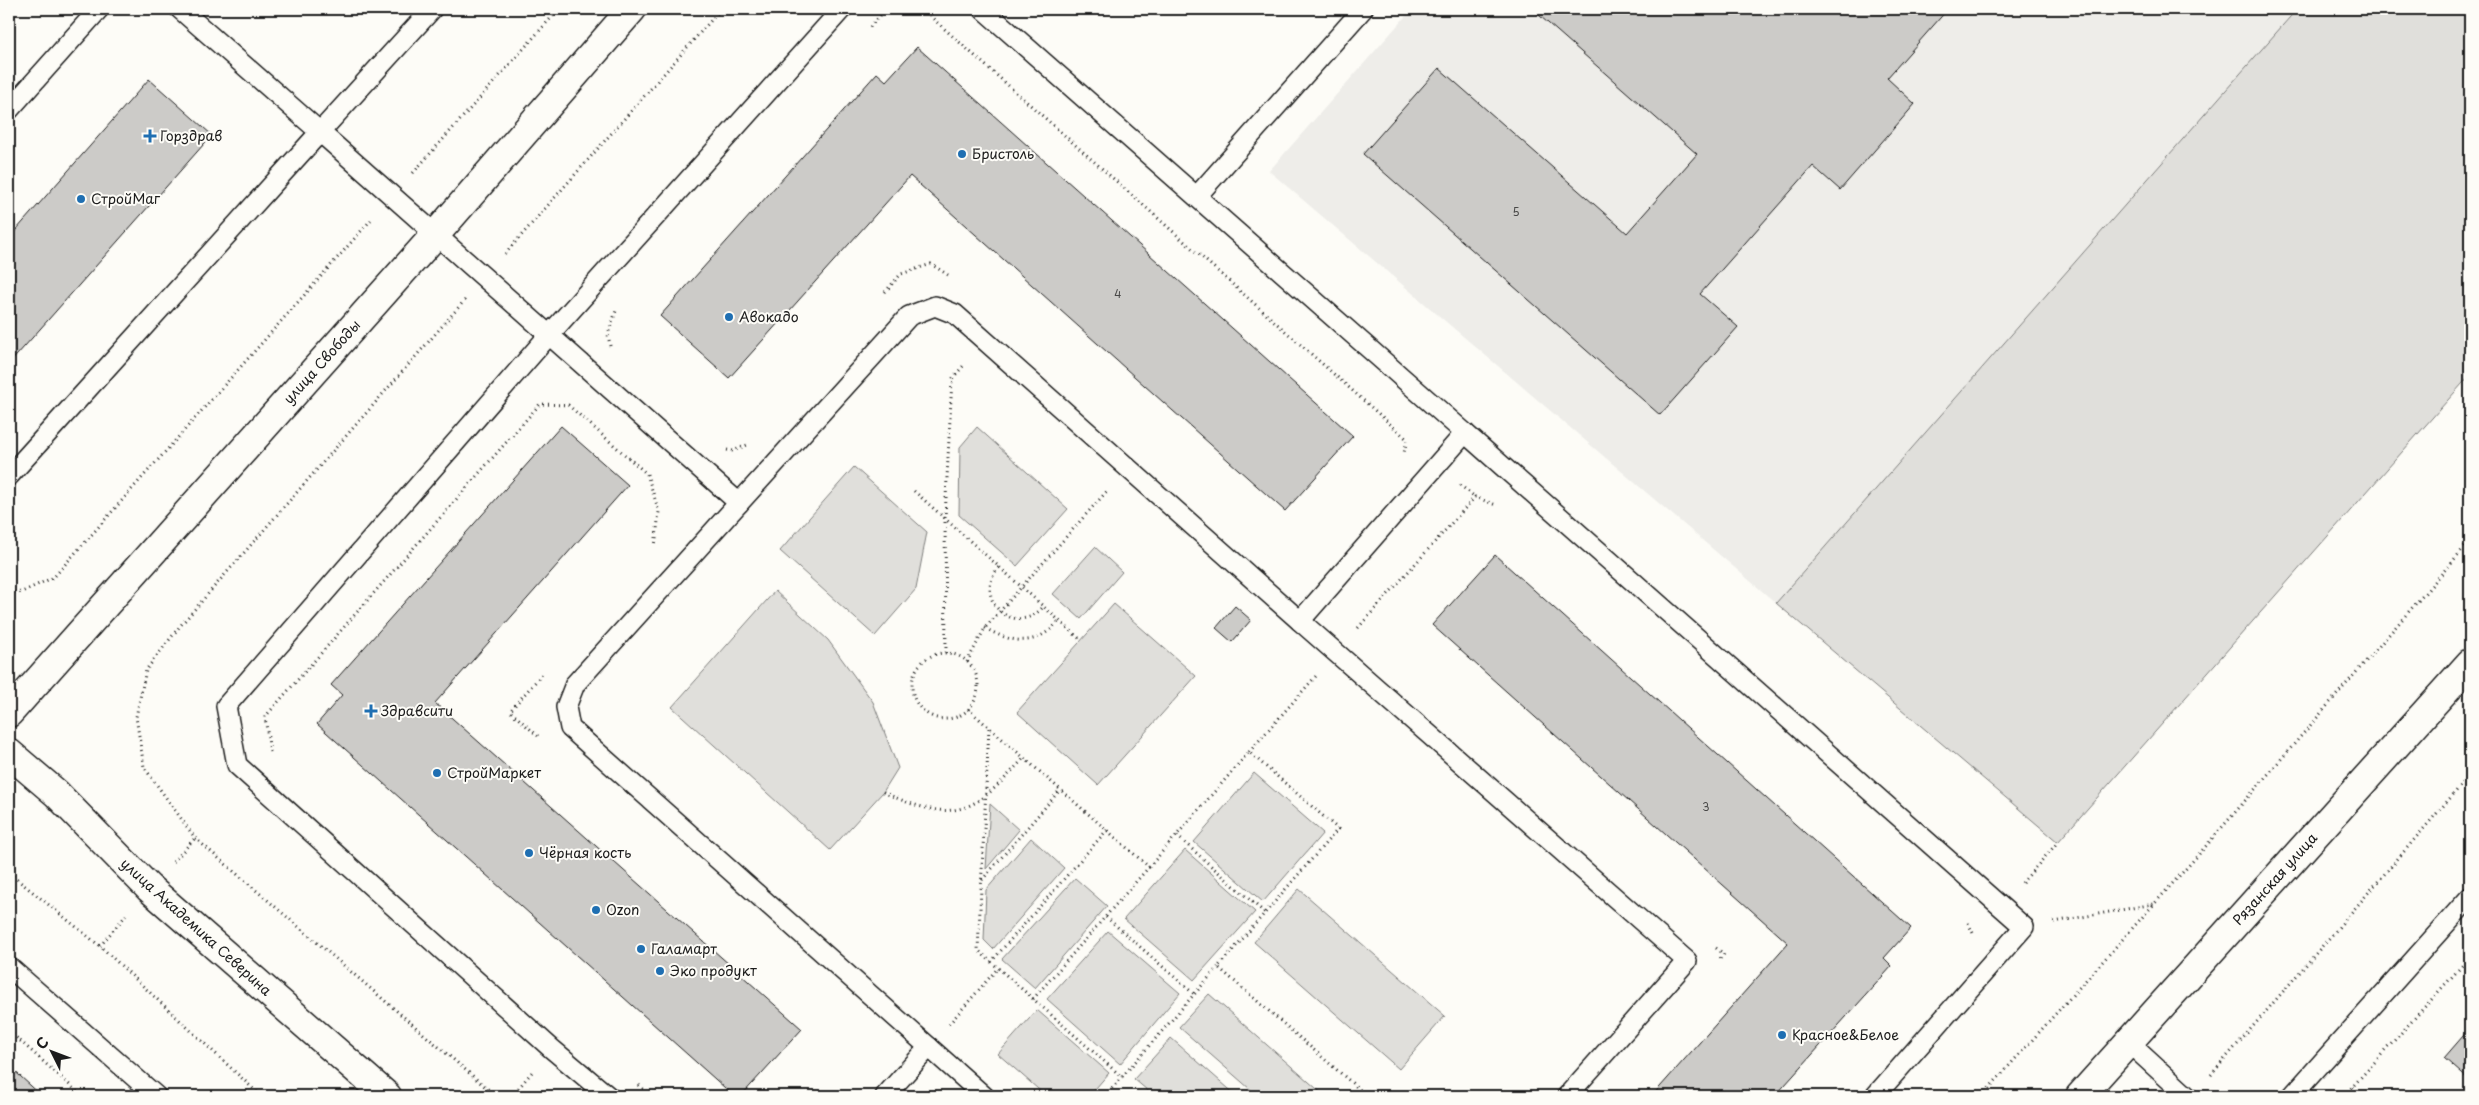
<svg xmlns="http://www.w3.org/2000/svg" width="2479" height="1105" font-family="'Playpen Sans',sans-serif">
  <rect width="100%" height="100%" fill="#fdfcf7"/>
  <filter id="ink" filterUnits="userSpaceOnUse"><feTurbulence type="fractalNoise" baseFrequency=".02" numOctaves="2"/><feDisplacementMap in="SourceGraphic" scale="10" xChannelSelector="R" yChannelSelector="G"/><feConvolveMatrix kernelMatrix="1 2 1 2 8 2 1 2 1" color-interpolation-filters="sRGB"/></filter>
  <g filter="url(#ink)">
    <polygon fill="#eeede9" points="1412,9 2297,9 1776,603 1269,171"/>
    <g fill="#e0dfdb" stroke="#7e7e7c">
      <polygon points="2297,9 2470,9 2470,375 2058,842 1776,603"/>
      <polygon points="977,427 1068,509 1017,566 959,515 960,447"/>
      <polygon points="854,467 927,532 916,589 875,636 780,551"/>
      <polygon points="1095,547 1122,572 1081,619 1053,594"/>
      <polygon points="775,591 828,640 873,702 898,768 883,792 830,850 672,707"/>
      <polygon points="1114,604 1196,676 1098,785 1017,712"/>
      <polygon points="1254,773 1323,833 1263,902 1194,842"/>
      <polygon points="990,804 1019,830 986,869"/>
      <polygon points="1031,838 1064,868 993,949 984,940 986,890"/>
      <polygon points="1185,850 1255,912 1194,980 1124,919"/>
      <polygon points="1075,878 1107,906 1035,988 1002,959"/>
      <polygon points="1299,889 1445,1016 1399,1069 1254,942"/>
      <polygon points="1108,931 1180,993 1120,1064 1047,999"/>
      <polygon points="1209,994 1325,1096 1258,1096 1179,1027"/>
      <polygon points="1037,1010 1109,1073 1089,1096 1046,1096 998,1054"/>
      <polygon points="1171,1038 1237,1096 1154,1096 1134,1079"/>
    </g>
    <g fill="#cccbc8" stroke="#1c1c1c">
      <polygon points="1532,9 1948,9 1887,78 1915,104 1840,190 1813,166 1700,294 1738,327 1660,415 1363,154 1439,68 1627,233 1697,154"/>
      <polygon points="917,47 1353,436 1285,511 910,176 729,378 660,316 877,73 886,81"/>
      <polygon points="149,79 212,135 9,364 9,238"/>
      <polygon points="561,426 628,485 435,703 802,1029 741,1096 734,1096 317,724 342,695 331,685"/>
      <polygon points="1495,555 1911,928 1884,958 1892,966 1775,1096 1652,1096 1788,943 1432,625"/>
      <polygon points="1235,606 1251,620 1232,642 1216,628"/>
      <polygon points="2470,1028 2470,1081 2444,1058"/>
      <polygon points="9,1066 42,1096 9,1096"/>
    </g>
    <g fill="none" stroke-linecap="round" stroke-linejoin="round">
      <defs>
        <g id="service">
          <polyline points="432,9 320,132 739,503 909,316 935,306 955,314 1300,621 1465,433 983,9"/>
          <polyline points="9,110 99,9"/>
          <polyline points="1197,196 1363,9"/>
          <polyline points="1465,433 2024,927 1875,1096"/>
          <polyline points="9,476 320,132 180,9"/>
          <polyline points="739,503 575,684 566,707 570,728 984,1096"/>
          <polyline points="1300,621 1687,961 1567,1096"/>
          <polyline points="9,967 156,1096"/>
          <polyline points="2128,1042 2187,1096"/>
          <polyline points="608,1096 552,1049 237,765 226,706 549,335 842,9"/>
          <polyline points="885,1096 929,1047"/>
          <polyline points="2292,1096 2470,897"/>
        </g>
        <g id="minor">
          <polyline points="9,713 436,234 632,9"/>
          <polyline points="9,753 56,793 149,888 387,1096"/>
          <polyline points="2080,1096 2470,663"/>
        </g>
      </defs>
      <use href="#service" stroke="#1c1c1c" stroke-width="22"/>
      <use href="#minor" stroke="#1c1c1c" stroke-width="31"/>
      <g stroke="#1c1c1c" stroke-width="3" stroke-dasharray="1 4" stroke-linecap="butt">
        <polyline points="922,9 1407,439 1404,453"/>
        <polyline points="870,27 886,9"/>
        <polyline points="413,173 559,9"/>
        <polyline points="505,254 721,9"/>
        <polyline points="885,292 901,274 931,264 948,275"/>
        <polyline points="465,300 180,626 146,670 136,717 144,767 195,838 496,1096"/>
        <polyline points="610,346 608,334 616,311"/>
        <polyline points="727,450 733,451 747,445"/>
        <polyline points="1460,485 1475,497"/>
        <polyline points="914,491 1081,640"/>
        <path d="M999 567C971 599 1015 639 1043 607"/>
        <polyline points="9,593 22,592 54,577 371,220"/>
        <path d="M985 628C1013 644 1036 647 1059 621"/>
        <polyline points="1358,628 1475,497 1496,505"/>
        <polyline points="946,653 945,518 952,379 965,364"/>
        <circle cx="945" cy="686" r="33"/>
        <polyline points="967,662 985,628 1107,491"/>
        <polyline points="968,709 1149,867 1249,752 1338,829 1218,967 1367,1096"/>
        <polyline points="989,728 978,950 998,968"/>
        <polyline points="538,736 510,711 543,673"/>
        <polyline points="270,752 265,717 540,404 568,405 647,474 659,512 655,547"/>
        <polyline points="1249,752 1316,676"/>
        <path d="M883 792C955 825 973 814 1024 758"/>
        <polyline points="1177,836 1265,913"/>
        <polyline points="173,862 195,838"/>
        <polyline points="9,873 100,946 261,1096"/>
        <polyline points="982,880 1060,790"/>
        <polyline points="2022,883 2058,842"/>
        <polyline points="1106,917 1194,994"/>
        <polyline points="2054,922 2154,904"/>
        <polyline points="1968,923 1974,935"/>
        <polyline points="100,946 126,915"/>
        <polyline points="1716,948 1724,954 1718,961"/>
        <polyline points="991,962 1107,830"/>
        <polyline points="1033,999 1149,867"/>
        <polyline points="949,1024 998,968 1122,1077 1218,967"/>
        <polyline points="9,1031 82,1096"/>
        <polyline points="2211,1075 2470,775"/>
        <polyline points="639,1085 651,1096"/>
        <polyline points="2353,1087 2364,1096"/>
        <polyline points="512,1096 532,1072"/>
        <polyline points="1105,1096 1122,1077"/>
        <polyline points="1982,1096 2199,854 2470,541"/>
        <polyline points="2344,1096 2470,957"/>
      </g>
      <use href="#service" stroke="#fdfcf7" stroke-width="19"/>
      <use href="#minor" stroke="#fdfcf7" stroke-width="28"/>
    </g>
  </g>
  <g fill="#1f6fb2" stroke="#fdfcf7" stroke-width="2">
    <path d="M147.5 128.5h5v5h5v5h-5v5h-5v-5h-5v-5h5z"/>
    <circle cx="962" cy="154" r="5"/>
    <circle cx="81" cy="199" r="5"/>
    <circle cx="729" cy="317" r="5"/>
    <path d="M368.5 703.5h5v5h5v5h-5v5h-5v-5h-5v-5h5z"/>
    <circle cx="437" cy="773" r="5"/>
    <circle cx="529" cy="853" r="5"/>
    <circle cx="596" cy="910" r="5"/>
    <circle cx="641" cy="949" r="5"/>
    <circle cx="660" cy="971" r="5"/>
    <circle cx="1782" cy="1035" r="5"/>
  </g>
  <g text-anchor="middle" stroke-width="4" stroke-linejoin="round" paint-order="stroke">
    <g font-size="11" fill="#484847">
      <text x="1516" y="216">5</text>
      <text x="1118" y="298">4</text>
      <text x="1706" y="811">3</text>
    </g>
    <g font-size="14" fill="#1c1c1c" stroke="#fdfcf7" text-anchor="start">
      <text x="160" y="141">Горздрав</text>
      <text x="972" y="159">Бристоль</text>
      <text x="91" y="204">СтройМаг</text>
      <text x="739" y="322">Авокадо</text>
      <text x="381" y="716">Здравсити</text>
      <text x="447" y="778">СтройМаркет</text>
      <text x="539" y="858">Чёрная кость</text>
      <text x="606" y="915">Ozon</text>
      <text x="651" y="954">Галамарт</text>
      <text x="670" y="976">Эко продукт</text>
      <text x="1792" y="1040">Красное&amp;Белое</text>
    </g>
    <g font-size="14" fill="#1c1c1c" stroke="#fdfcf7">
      <text transform="translate(322 362) rotate(-48)" y="5">улица Свободы</text>
      <text transform="translate(2275 879) rotate(-48)" y="5">Рязанская улица</text>
      <text transform="translate(196 927) rotate(42)" y="5">улица Академика Северина</text>
    </g>
  </g>
  <rect width="2479" height="1105" fill="none" stroke="#fdfcf7" stroke-width="30"/>
  <rect x="15" y="15" width="2449" height="1075" fill="none" stroke="#1c1c1c" stroke-width="2" filter="url(#ink)"/>
  <g transform="translate(52 1052) rotate(312)" stroke="#fdfcf7" stroke-width="4" paint-order="stroke">
  <path d="M0-4L9 19L0 12L-9 19Z" fill="#1c1c1c"/>
  <text y="-8" font-size="14" font-weight="bold" text-anchor="middle" fill="#1c1c1c">С</text>
  </g>
</svg>
